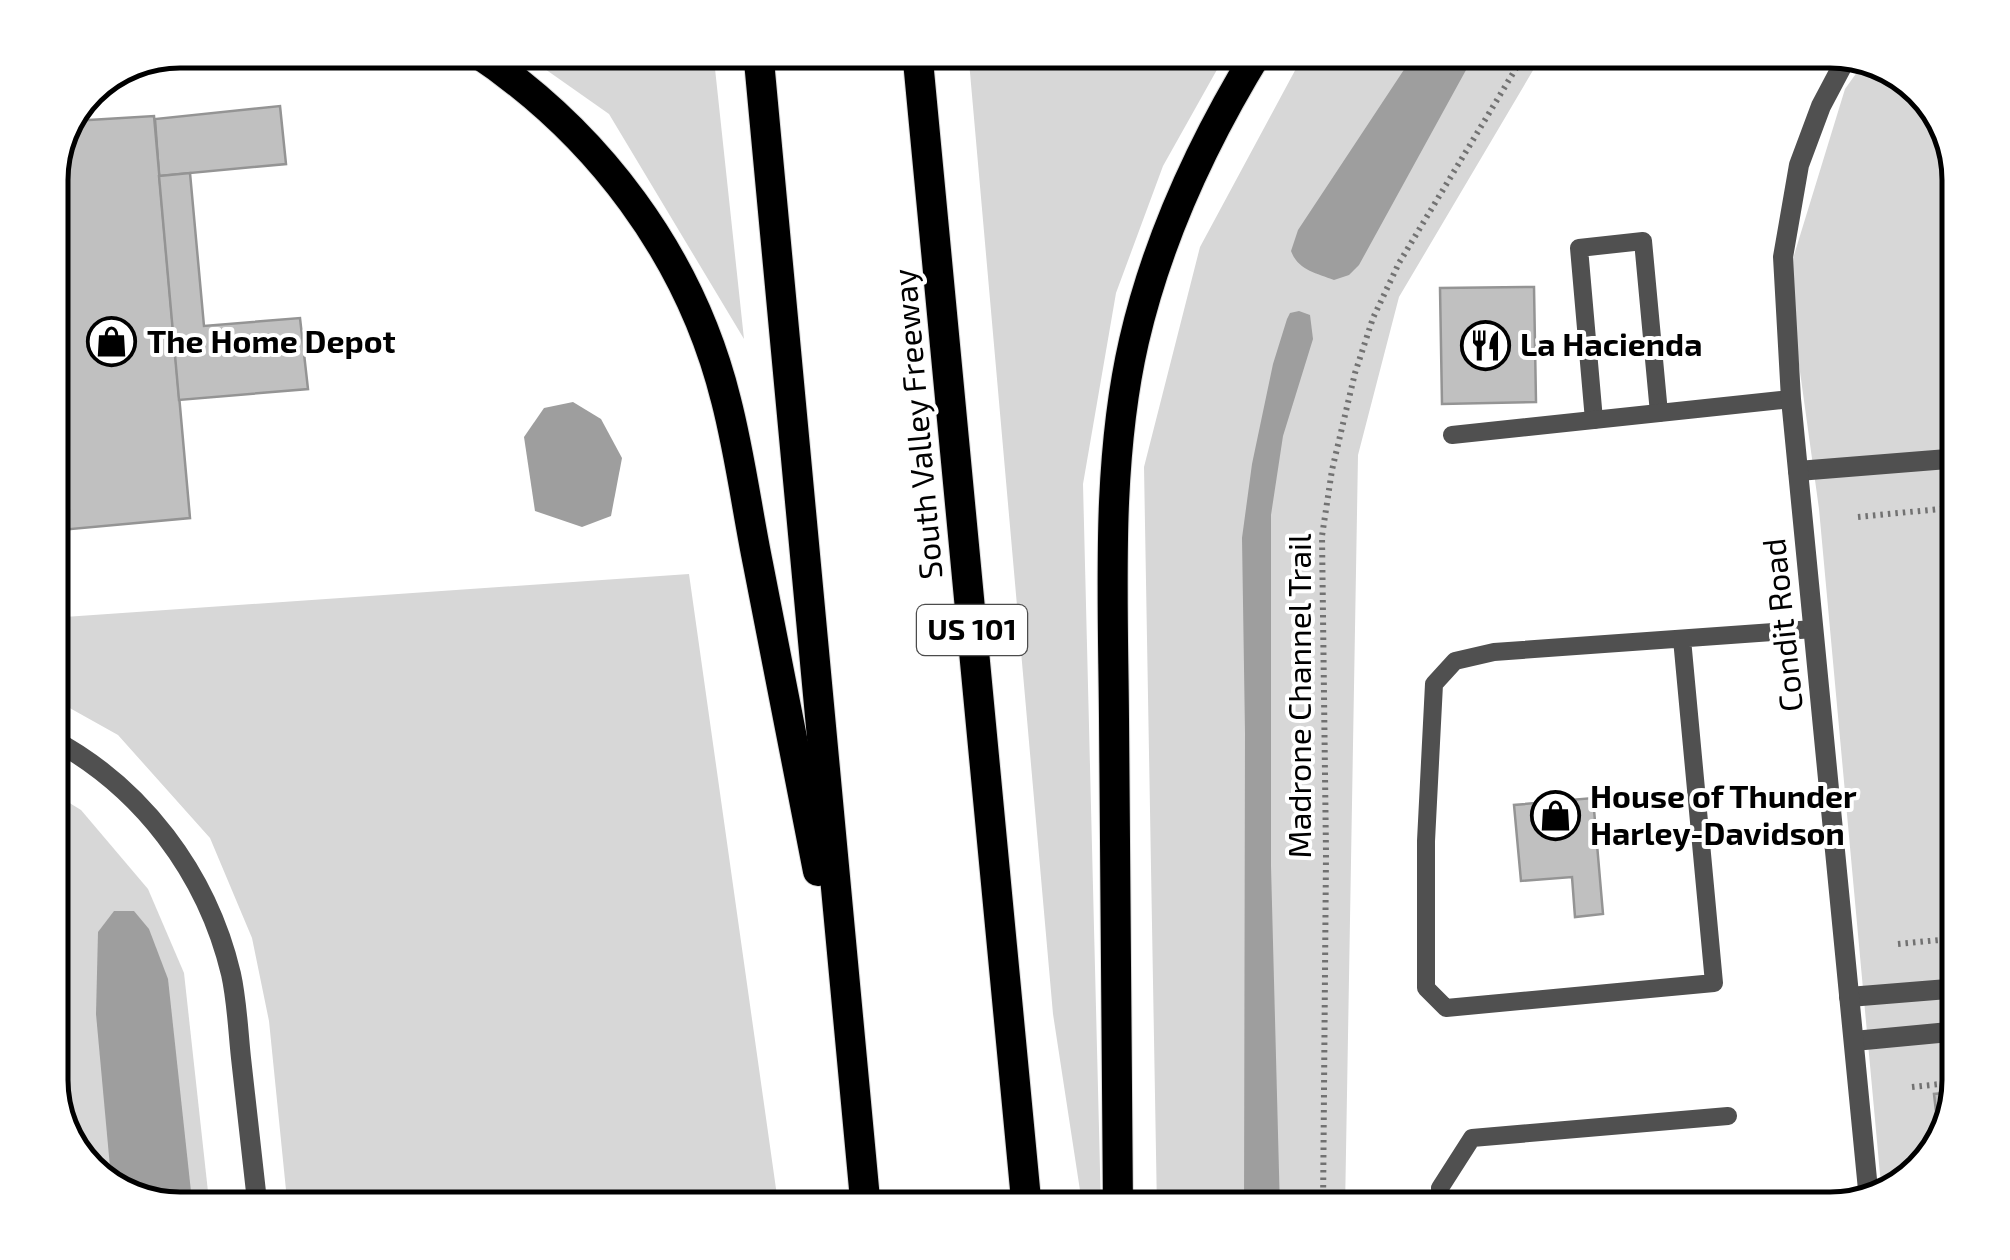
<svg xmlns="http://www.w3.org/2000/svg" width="2010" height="1260" font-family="'Exo 2',sans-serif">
  <rect width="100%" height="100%" fill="#fff"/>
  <g fill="#d7d7d7">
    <polygon points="518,50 713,50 744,339 609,114"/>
    <polygon points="968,50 1228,50 1163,166 1116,293 1083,484 1101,1210 1083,1210 1053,1014"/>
    <polygon points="1306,50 1545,50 1399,297 1358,455 1345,1210 1157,1210 1144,467 1200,247"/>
    <polygon points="1865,61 1902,72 1943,116 1960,172 1960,1081 1938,1152 1894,1193 1882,1196 1819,509 1787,278 1845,89"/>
    <polygon points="689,574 779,1210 288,1210 269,1021 252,938 210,838 118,735 50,697 50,618"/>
    <polygon points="50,791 81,810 148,889 184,973 210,1210 180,1210 108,1188 68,1145 50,984"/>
  </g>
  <g fill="#9e9e9e">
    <path d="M1417 50H1477L1359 265 1349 275 1334 280C1316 273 1298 270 1291 251L1298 230Z"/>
    <polygon points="1299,311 1310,315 1313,339 1283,436 1271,515 1271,866 1280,1210 1244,1210 1245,733 1242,538 1252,464 1273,364 1287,319 1290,313"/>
    <polygon points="573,402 601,419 622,458 611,516 582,527 535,511 524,437 544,408"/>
    <polygon points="114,911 134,911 149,929 168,979 193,1210 180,1210 112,1189 96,1014 98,932"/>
  </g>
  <g fill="#c0c0c0" stroke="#949494" stroke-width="2.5">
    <polygon points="280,106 286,164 159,176 155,119"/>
    <polygon points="154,116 190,518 50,531 50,172 73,121"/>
    <polygon points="190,173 204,326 300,318 308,389 179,400 159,176"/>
    <polygon points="1534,287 1536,402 1442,404 1440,288"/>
    <polygon points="1593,798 1603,914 1575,917 1572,877 1521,881 1514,805"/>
    <polygon points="50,1063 61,1063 64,1105 56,1106 50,1088"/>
    <polygon points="1956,1092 1939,1149 1934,1149 1933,1130 1938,1129 1934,1094"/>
    <polygon points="1576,1194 1577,1210 1516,1210 1515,1199"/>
  </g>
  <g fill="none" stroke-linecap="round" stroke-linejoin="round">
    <defs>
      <g id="motorway">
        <path d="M473 50C597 132 690 255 726 400 740 454 747 510 758 564 778 667 798 769 818 871"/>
        <polyline points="758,50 866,1210"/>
        <polyline points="917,50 1027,1210"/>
        <path d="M1118 1210C1117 1046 1116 882 1114 718 1113 594 1106 463 1134 341 1158 237 1203 141 1259 50"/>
      </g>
    </defs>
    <use href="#motorway" stroke="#dbdbdb" stroke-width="32"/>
    <g stroke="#727272" stroke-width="6" stroke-dasharray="2.5 5" stroke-linecap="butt">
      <polyline points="1858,517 1960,507"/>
      <polyline points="1898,944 1960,938"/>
      <polyline points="1912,1087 1959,1082"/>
      <polyline points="1323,1210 1326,854 1322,536 1332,470 1355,373 1373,318 1399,263 1527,50"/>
    </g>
    <g stroke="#505050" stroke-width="18">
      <polyline points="1594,420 1579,248 1643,241 1659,413"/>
      <polyline points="1452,435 1791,399"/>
      <polyline points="1682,639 1714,983 1446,1008 1426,988 1426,841 1434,684 1455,661 1494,652 1814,629"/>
      <polyline points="1441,1210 1440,1188 1472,1138 1728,1116"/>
    </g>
    <g stroke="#505050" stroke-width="20">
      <polyline points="1798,471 1960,458"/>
      <path d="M50 738C141 786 207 873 231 974 237 1001 238 1030 241 1058 247 1108 252 1159 258 1210"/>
      <polyline points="1849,997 1960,988"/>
      <polyline points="1854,1041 1960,1031"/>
    </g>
    <polyline stroke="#505050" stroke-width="20" points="1848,55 1821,106 1799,165 1783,257 1791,399 1869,1200"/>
    <use href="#motorway" stroke="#000" stroke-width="30"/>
  </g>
  <defs>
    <symbol id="shop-ring" viewBox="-11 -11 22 22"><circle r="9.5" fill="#fff" stroke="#000" stroke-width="1.5"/><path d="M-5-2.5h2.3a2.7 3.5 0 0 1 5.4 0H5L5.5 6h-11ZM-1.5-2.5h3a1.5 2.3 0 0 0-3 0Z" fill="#000"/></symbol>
    <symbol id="restaurant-ring" viewBox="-11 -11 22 22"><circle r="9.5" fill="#fff" stroke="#000" stroke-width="1.5"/><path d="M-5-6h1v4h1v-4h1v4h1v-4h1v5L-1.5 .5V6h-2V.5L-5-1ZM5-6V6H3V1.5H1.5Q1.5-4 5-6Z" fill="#000"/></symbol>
  </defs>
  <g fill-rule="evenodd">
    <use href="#shop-ring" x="84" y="314" width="55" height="55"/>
    <use href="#restaurant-ring" x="1458" y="318" width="55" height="55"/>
    <use href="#shop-ring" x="1528" y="788" width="55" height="55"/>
  </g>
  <g text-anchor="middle" stroke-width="8" stroke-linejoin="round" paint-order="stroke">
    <rect fill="#fff" stroke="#4c4c4c" stroke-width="2.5" x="917" y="605" width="110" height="50" rx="8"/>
    <g font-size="30" font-weight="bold" fill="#000">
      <text x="972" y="640">US 101</text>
    </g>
    <g font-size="32" font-weight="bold" fill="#000" stroke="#fff" text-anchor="start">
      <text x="147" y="353">The Home Depot</text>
      <text x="1520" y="356">La Hacienda</text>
      <text x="1590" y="808">House of Thunder<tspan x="1590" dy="37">Harley-Davidson</tspan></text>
    </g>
    <g font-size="32" fill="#000" stroke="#fff">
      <text transform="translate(918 424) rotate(-95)" y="11">South Valley Freeway</text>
      <text transform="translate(1783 625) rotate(-96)" y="11">Condit Road</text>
      <text transform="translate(1300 696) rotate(-90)" y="11">Madrone Channel Trail</text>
    </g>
  </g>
  <path d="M0 0H2010V1260H0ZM180 68H1830A112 112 0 0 1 1942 180V1080A112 112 0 0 1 1830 1192H180A112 112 0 0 1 68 1080V180A112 112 0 0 1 180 68Z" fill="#fff" fill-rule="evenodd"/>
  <path fill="none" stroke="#000" stroke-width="5" d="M180 68H1830A112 112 0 0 1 1942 180V1080A112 112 0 0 1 1830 1192H180A112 112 0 0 1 68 1080V180A112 112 0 0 1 180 68Z"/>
</svg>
